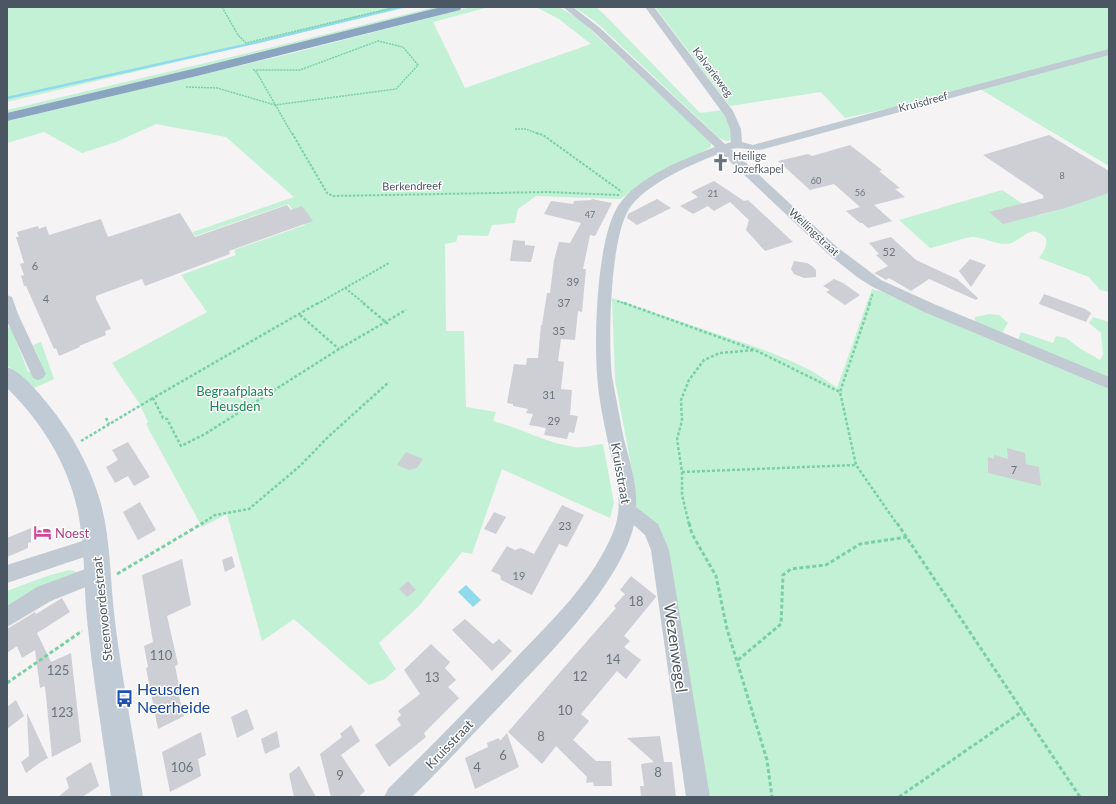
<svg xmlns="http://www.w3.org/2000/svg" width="1116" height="804" font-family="Lato,sans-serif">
  <rect width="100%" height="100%" fill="#f5f3f3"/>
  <g fill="#c3f1d5">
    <polygon points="7,7 409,7 7,102"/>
    <polygon points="435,7 445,7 291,46 7,113 7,110 290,43"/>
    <path d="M471 7H489L433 22 465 88 591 44 559 19 536 7H559L579 19 708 139 711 143V147L654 178 620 199 536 196 518 209 515 223 492 225 488 236 458 235 456 242 445 244 446 331H464L466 407 496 412 493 421C520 428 546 443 574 447 583 448 594 445 603 444L614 503 610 518 502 469 472 554 462 552 419 606 379 643 396 669 385 679 369 685 294 619 262 641 227 514 202 527 146 424 148 422 139 403 112 363 207 312 181 275 236 255 234 250 305 225 288 204 195 236 193 232 294 197 226 137 156 124 116 142 82 153 44 132 7 143V121L293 53Z"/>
    <polygon points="574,7 596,7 606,16 700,113 723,110 727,115 732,140 726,141 719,138 596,22"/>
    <polygon points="655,7 1109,7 1109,50 909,104 845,118 821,92 730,106"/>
    <polygon points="1109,54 1108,57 1109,59 1109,166 980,89"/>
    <path d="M1002 190 1040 215 1109 192V292L1100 290 1089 277 1039 258C1044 251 1047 247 1046 238 1028 221 1023 243 1006 244 994 244 983 237 972 237 962 238 941 246 930 248L899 220Z"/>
    <path d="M872 289 883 292 963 328 1109 389V797H689L654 550 636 509 635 486 615 380 612 298C649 311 686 323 723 336 762 349 804 362 837 388Z"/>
    <polygon points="989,314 999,315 1008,323 1002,333 975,322 975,317"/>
    <polygon points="1093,317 1109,322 1109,378 1018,340 1021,332 1053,343 1056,336 1066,338 1081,349 1100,360 1103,354 1101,333 1089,323"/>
    <polygon points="7,327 11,328 28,372 45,373 33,345 41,342 54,379 34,388 7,365"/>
    <polygon points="69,570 77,572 7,612 7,591 47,576"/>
  </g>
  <polygon fill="#90daee" points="466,585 481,600 473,607 458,592"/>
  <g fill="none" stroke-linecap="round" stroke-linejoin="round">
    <polyline stroke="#90daee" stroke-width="2.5" points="7,98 258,42 400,7"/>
  </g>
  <g fill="#cdcfd5">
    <polygon points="1049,135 1109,171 1109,193 1065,208 1003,224 989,212 1044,198 1042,197 1044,196 983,155"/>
    <polygon points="850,145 882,170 879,171 900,188 895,189 905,197 874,205 892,221 868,228 862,223 860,223 846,211 860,207 834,184 810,190 778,161 808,154 812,156"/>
    <polygon points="714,181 744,201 748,200 793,242 765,251 746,230 749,220 730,202 714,211 708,206 693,214 680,206 698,197 691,192"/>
    <polygon points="592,199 612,203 595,236 590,235 583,269 586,269 582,312 578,311 575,340 561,339 558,361 564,362 561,389 572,390 570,415 578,416 574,433 569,432 567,439 544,435 546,428 529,425 533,414 526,413 528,409 513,406 513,404 507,403 514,364 526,365 527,358 538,358 541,325 542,325 547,293 550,293 554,260 559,242 570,243 581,223 544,214 551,201 573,204 574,201 591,200"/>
    <polygon points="657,199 671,208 637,225 627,218 628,214"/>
    <polygon points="287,205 291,210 302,206 313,221 229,251 230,254 145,286 142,279 96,296 96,299 111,329 105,331 106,335 79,346 80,347 59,356 56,348 54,349 26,286 24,286 21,276 24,275 20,264 24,263 16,237 19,237 17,232 38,226 39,229 46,226 49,235 101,219 108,237 180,213 195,237"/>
    <polygon points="891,237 916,260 957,279 978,298 976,300 929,279 911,291 889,278 886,280 876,274 874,273 888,266 876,255 879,254 869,243"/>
    <polygon points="513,240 525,241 525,245 535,246 531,262 510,261"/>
    <polygon points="970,259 986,265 971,287 959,271"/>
    <polygon points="794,261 807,263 812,266 816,270 816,277 804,278 794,274 791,269"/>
    <polygon points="834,279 843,283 860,295 845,305 826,292 830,290 823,286"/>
    <polygon points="1044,294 1085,309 1091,313 1086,322 1039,304"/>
    <polygon points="128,442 150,477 134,486 128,476 115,483 106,467 118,460 112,450"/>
    <polygon points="1007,448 1025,453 1026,464 1039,467 1041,486 988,473 988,457 994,459 994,455 1008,459"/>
    <polygon points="406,452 423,459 417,468 409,470 397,465"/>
    <polygon points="140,502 156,530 138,540 123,512"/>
    <polygon points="562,505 584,515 567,547 559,544 532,595 501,580 500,575 491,571 507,546 515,550 521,548 534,554"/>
    <polygon points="494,512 506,517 496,534 484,529"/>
    <polygon points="31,528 31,542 28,543 28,548 7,557 7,538"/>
    <polygon points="232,556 235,567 225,572 222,560"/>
    <polygon points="182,559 191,605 167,616 178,664 175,666 181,695 179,696 184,716 158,729 146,668 148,667 144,646 153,642 142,575"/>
    <polygon points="631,576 656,596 656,597 624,636 630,641 624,647 641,660 626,679 617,671 581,714 589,721 573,740 596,761 611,761 612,786 594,786 593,782 586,783 587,777 556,746 542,764 508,732 616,608 614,606 625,594 620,590"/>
    <polygon points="408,581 416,590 407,597 399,589"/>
    <polygon points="62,598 70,612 37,633 51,662 71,653 81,742 52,757 45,686 40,688 35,650 22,658 17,646 7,653 7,629 35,612 36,614"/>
    <polygon points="465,619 493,644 499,639 512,651 492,671 452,630"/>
    <polygon points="431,644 450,662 445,668 456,680 448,687 459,698 424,733 426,737 389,767 375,745 401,725 397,719 401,715 398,711 420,694 404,670"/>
    <polygon points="16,700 24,716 7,729 7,707"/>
    <polygon points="247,709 254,729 237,738 231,717"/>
    <polygon points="27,713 48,758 41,762 26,773 21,762 29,756"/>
    <polygon points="351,725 360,741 341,755 365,791 358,797 331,797 320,754 342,737 340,734"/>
    <polygon points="277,731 280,747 265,754 261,739"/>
    <polygon points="201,732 206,755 198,759 201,776 170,792 162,752"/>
    <polygon points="507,733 519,767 475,789 465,758 488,747 487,743 499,738 500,741"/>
    <polygon points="660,736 664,762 672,762 676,797 641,797 640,786 644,786 641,764 654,762 627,738"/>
    <polygon points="91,762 99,786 82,797 58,797 69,788 66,778"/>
    <polygon points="299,766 316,797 294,797 289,774"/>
  </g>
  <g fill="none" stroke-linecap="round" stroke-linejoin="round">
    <g stroke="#7ad0a6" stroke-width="1.5" stroke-dasharray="2 1" stroke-linecap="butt">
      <polyline points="222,7 238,35 246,43 396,7"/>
      <polyline points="253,70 255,70 260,78 292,134"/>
      <polyline points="186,87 217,88 275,105 396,89 418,65 403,47 378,41 300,70 256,70"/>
      <polyline points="515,129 526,129 539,134"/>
    </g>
    <g stroke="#7ad0a6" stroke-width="2" stroke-dasharray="2.5 1.5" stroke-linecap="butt">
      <polyline points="292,133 327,193 333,196 548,192 619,195"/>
      <polyline points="536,133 543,135 622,192"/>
      <polyline points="345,288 365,304"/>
      <polyline points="617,301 627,304"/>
      <polyline points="317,304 389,263"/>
      <polyline points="869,304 873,293"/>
    </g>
    <g stroke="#7ad0a6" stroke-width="2.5" stroke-dasharray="3 2" stroke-linecap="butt">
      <polyline points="318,303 153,398 163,418 167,419 181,446 205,434 339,349 406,310"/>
      <polyline points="363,303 388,324"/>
      <polyline points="624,303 755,350 840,392"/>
      <polyline points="870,303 840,392 856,465 897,524"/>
      <polyline points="300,315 339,349"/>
      <polyline points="106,418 109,424"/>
      <polyline points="81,441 153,398"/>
      <polyline points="682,472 856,465"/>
      <polyline points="201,524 215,515 249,509 301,465 328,437 389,382"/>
      <polyline points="689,524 682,495 682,472 677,439 682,421 681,400 689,380 704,360 720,353 755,350"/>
    </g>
    <g stroke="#7ad0a6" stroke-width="3" stroke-dasharray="4 2.5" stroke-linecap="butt">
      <polyline points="689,523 692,534 716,576 727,629 767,760 772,797"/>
      <polyline points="897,523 1080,797"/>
      <polyline points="117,574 203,523"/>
      <polyline points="738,660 781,624 783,575 791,569 826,565 860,544 907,537"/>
      <polyline points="7,683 82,631"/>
      <polyline points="899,797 1023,711"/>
    </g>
    <g fill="#c1cad2" fill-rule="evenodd">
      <path d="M563 7H573L600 28 725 144 731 142 730 129 725 116 645 7H654L733 111 741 129 742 142 753 145 1109 49V55L764 149C752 152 742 146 731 149L837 247 881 280 934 304 1109 377V389L924 312 871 286 857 277 827 253 721 153C694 163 645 184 629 209 610 239 608 339 612 376 615 394 619 412 622 430 627 455 638 481 636 507L658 524 669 550 710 797H686L651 550 645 535 634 525C619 587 544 659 501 705 471 736 443 767 412 797H384L388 789C431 746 474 703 516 658 552 620 594 581 614 530 626 499 612 464 606 433 602 413 598 393 597 374 594 334 597 239 618 206 637 177 684 159 715 147L594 32Z"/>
      <polygon points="7,295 12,297 18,314 46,374 43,378 38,380 33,378 7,321"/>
      <polygon points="95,537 102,539 104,545 102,551 7,583 7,565"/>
      <polygon points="96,565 103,568 106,574 103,580 51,601 7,627 7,606 37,587"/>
    </g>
    <path fill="#c1cbd6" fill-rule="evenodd" d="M7 367C18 371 27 380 35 389 65 422 89 461 101 504 111 541 110 582 115 621 122 680 134 738 143 797H111C103 738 93 679 87 620 84 588 85 556 80 524 73 472 44 424 7 388Z"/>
    <polygon fill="#8ba5c1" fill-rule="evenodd" points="441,7 462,7 460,10 201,75 7,121 7,113 201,67"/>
  </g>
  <defs>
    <symbol id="church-bare" viewBox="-9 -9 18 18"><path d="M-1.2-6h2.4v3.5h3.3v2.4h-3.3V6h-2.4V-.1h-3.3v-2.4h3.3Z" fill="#6b7280" stroke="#fff" stroke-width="2.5" paint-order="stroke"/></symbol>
    <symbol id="hotel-bare" viewBox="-9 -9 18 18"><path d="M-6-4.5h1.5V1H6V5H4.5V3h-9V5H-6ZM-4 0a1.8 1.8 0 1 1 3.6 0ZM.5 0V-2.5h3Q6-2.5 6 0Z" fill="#d1479c" stroke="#fff" stroke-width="2.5" paint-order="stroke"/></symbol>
    <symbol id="bus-bare" viewBox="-9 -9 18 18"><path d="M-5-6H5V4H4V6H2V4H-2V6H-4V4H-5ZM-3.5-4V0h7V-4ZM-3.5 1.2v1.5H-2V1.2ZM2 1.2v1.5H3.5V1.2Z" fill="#1a4fb4" stroke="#fff" stroke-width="2.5" paint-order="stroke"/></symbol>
  </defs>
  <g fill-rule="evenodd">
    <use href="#church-bare" x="708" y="150" width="25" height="25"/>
    <use href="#hotel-bare" x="30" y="520" width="25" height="25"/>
    <use href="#bus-bare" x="112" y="686" width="25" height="25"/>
  </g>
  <g text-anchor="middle" stroke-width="3" stroke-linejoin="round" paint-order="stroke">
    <g font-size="9" fill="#6b747e">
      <text x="1062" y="179">8</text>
      <text x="816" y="184">60</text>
      <text x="860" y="196">56</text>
      <text x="713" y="197">21</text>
      <text x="590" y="218">47</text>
    </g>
    <g font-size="11" fill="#4a5661" stroke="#fff">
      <text transform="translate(713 72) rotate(53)" y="4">Kalvarieweg</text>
      <text transform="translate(923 102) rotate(-15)" y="4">Kruisdreef</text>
      <text transform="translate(412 186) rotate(-1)" y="4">Berkendreef</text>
      <text transform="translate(814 232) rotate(43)" y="4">Wellingstraat</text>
    </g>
    <g font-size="11" fill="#5b616d" stroke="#fff" text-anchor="start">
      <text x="733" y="160">Heilige<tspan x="733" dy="13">Jozefkapel</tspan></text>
    </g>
    <g font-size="11" fill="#6b747e">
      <text x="889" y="256">52</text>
      <text x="35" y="270">6</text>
      <text x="573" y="286">39</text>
      <text x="46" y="303">4</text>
      <text x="564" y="307">37</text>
      <text x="559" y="335">35</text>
      <text x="549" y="399">31</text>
      <text x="554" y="425">29</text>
      <text x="1014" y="474">7</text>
      <text x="565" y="530">23</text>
      <text x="519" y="580">19</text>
    </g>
    <g font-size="13" fill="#17864f" stroke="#fff">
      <text x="235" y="396">Begraafplaats<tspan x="235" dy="15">Heusden</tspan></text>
    </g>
    <g font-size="13" fill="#4a5661" stroke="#fff">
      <text transform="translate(621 473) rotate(80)" y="5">Kruisstraat</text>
      <text transform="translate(102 609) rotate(-96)" y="5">Steenvoordestraat</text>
      <text transform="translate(449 744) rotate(-46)" y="5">Kruisstraat</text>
    </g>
    <g font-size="13" fill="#b23c85" stroke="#fff" text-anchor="start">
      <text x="55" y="538">Noest</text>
    </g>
    <g font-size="13" fill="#6b747e">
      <text x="636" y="606">18</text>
      <text x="161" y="660">110</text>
      <text x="613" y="664">14</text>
      <text x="58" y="675">125</text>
      <text x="580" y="681">12</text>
      <text x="432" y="682">13</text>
      <text x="565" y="715">10</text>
      <text x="62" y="717">123</text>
      <text x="541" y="741">8</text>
      <text x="503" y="760">6</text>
      <text x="182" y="772">106</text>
      <text x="477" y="772">4</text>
      <text x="658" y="777">8</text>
      <text x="340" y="780">9</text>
    </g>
    <g font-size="16" fill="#4a5661" stroke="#fff">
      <text transform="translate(676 648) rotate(82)" y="6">Wezenwegel</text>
    </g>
    <g font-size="16" fill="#164399" stroke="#fff" text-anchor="start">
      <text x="137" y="695">Heusden<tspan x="137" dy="18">Neerheide</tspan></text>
    </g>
  </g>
  <rect width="1116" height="804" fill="none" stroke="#4a5661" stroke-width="16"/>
</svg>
